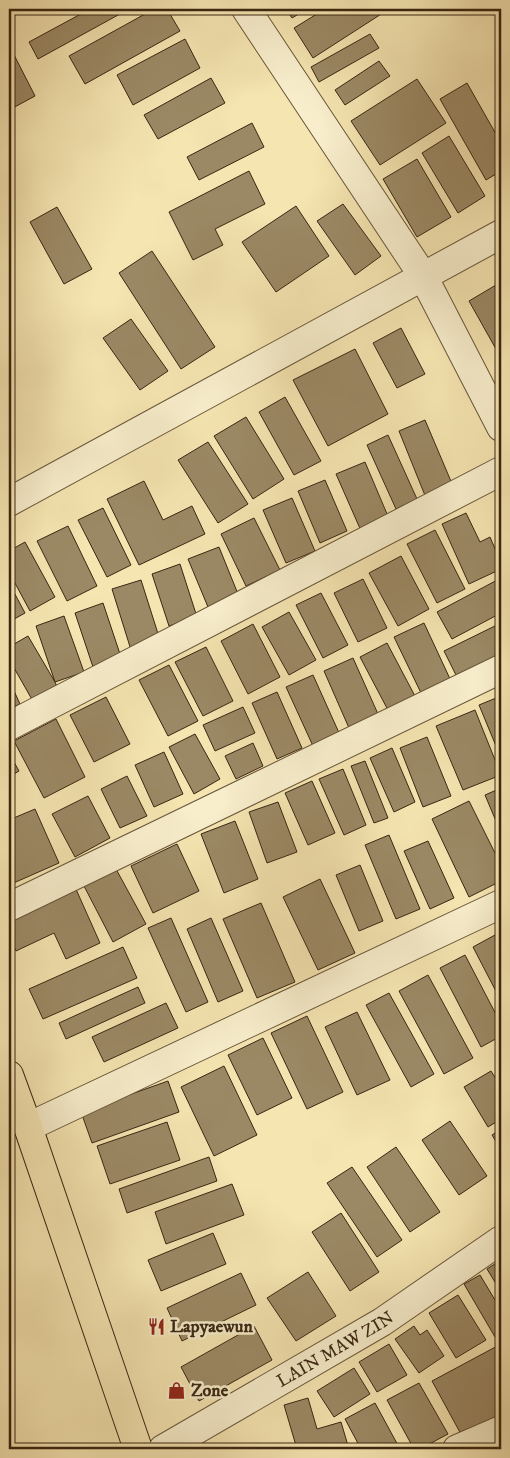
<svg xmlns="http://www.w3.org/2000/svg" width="510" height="1458" font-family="'IM FELL DW Pica',serif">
  <rect width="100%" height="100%" fill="#f5e5b1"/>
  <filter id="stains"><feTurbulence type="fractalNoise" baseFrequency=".004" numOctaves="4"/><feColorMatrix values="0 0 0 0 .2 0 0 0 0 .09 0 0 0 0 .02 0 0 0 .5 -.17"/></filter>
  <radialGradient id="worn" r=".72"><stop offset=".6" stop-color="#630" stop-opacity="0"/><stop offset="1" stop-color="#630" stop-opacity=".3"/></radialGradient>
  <g fill="#9b8965" stroke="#392612">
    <polygon points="90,9 129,9 38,59 29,42"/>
    <polygon points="154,9 167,9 180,31 85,84 69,56"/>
    <polygon points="286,9 307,9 292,18"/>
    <polygon points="325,9 389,9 313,58 294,28"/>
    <polygon points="370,34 379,48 319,82 311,67"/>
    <polygon points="185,39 200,68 133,105 117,75"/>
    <polygon points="9,45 35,96 9,110"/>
    <polygon points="379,61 390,76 345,105 335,90"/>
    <polygon points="211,78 225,103 158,139 144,115"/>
    <polygon points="417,79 446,123 380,165 351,121"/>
    <polygon points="467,83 501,143 501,171 486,180 440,99"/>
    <polygon points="252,123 264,147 199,180 187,157"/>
    <polygon points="449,136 485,196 458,213 422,153"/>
    <polygon points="417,159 451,217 417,237 383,179"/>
    <polygon points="249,171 265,204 215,229 223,245 193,260 169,212"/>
    <polygon points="343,204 381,256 355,275 317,221"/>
    <polygon points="296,206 329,256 276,292 242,242"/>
    <polygon points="57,207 92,269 64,284 30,222"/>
    <polygon points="152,251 215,347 181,369 119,273"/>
    <polygon points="501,282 501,358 469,301"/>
    <polygon points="131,319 168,371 140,390 103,338"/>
    <polygon points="401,328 425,374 397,388 373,343"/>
    <polygon points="355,349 388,414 328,446 293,380"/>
    <polygon points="285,397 321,461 294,475 259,412"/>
    <polygon points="246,417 284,479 253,499 214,436"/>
    <polygon points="425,420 453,486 426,498 399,431"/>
    <polygon points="388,435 417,499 396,509 367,445"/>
    <polygon points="208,442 248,504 218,523 178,460"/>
    <polygon points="365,462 390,521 362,533 336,474"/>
    <polygon points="325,480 347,531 320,543 298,491"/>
    <polygon points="144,481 163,520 192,506 205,534 139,565 107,499"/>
    <polygon points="292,498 315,551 286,563 263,510"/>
    <polygon points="103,508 131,565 107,577 78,520"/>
    <polygon points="466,513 480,542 490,537 501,563 501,569 469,584 442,524"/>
    <polygon points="254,518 280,570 246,586 221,534"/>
    <polygon points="68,526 97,586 67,601 37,541"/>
    <polygon points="435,530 465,589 437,603 407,544"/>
    <polygon points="25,542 55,597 30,611 9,572 9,551"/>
    <polygon points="219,547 238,594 208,607 188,559"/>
    <polygon points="401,556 429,609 398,626 369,573"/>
    <polygon points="180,564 197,617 169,626 152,574"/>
    <polygon points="501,578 501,613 452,639 437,612"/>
    <polygon points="363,579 387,628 358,642 334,593"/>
    <polygon points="141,580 160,640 131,650 112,589"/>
    <polygon points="9,583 25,613 9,622"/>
    <polygon points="321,593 348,645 323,658 296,605"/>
    <polygon points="103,603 121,657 93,667 75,613"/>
    <polygon points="289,612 316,660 289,675 262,627"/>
    <polygon points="64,616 84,672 55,682 36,626"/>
    <polygon points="424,623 451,681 422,695 394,637"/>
    <polygon points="501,623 501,656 457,677 444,651"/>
    <polygon points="253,624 280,677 248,694 221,641"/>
    <polygon points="28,636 55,682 58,689 34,703 9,659 9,647"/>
    <polygon points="387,643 416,698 389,712 360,657"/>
    <polygon points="206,647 233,701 203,716 175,662"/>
    <polygon points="353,658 378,714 349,728 324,671"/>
    <polygon points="169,665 198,721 168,736 139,680"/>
    <polygon points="313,675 340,735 313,746 286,687"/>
    <polygon points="9,680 20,704 9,709"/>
    <polygon points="277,692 302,748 277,759 252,703"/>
    <polygon points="501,696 501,758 479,705"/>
    <polygon points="106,697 130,744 94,762 70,715"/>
    <polygon points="243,707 255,733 215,751 203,725"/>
    <polygon points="475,710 501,775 463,790 436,726"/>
    <polygon points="56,719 85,777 44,798 14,741"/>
    <polygon points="195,734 220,779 194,794 169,747"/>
    <polygon points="427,737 451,796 423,807 400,748"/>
    <polygon points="253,743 263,766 236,779 225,756"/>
    <polygon points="392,748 415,802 394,812 370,758"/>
    <polygon points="164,752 183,794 154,807 135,765"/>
    <polygon points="9,753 19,771 9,777"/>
    <polygon points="365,761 388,818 374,823 351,766"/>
    <polygon points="343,769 366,825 344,835 319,779"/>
    <polygon points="127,776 147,816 120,828 101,789"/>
    <polygon points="312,781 335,833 308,845 285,793"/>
    <polygon points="501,788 501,833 485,795"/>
    <polygon points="88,796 110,838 75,857 52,814"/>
    <polygon points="469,801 501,865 501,881 469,897 432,819"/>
    <polygon points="278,802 297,852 267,863 249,812"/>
    <polygon points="35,809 59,863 9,885 9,820"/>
    <polygon points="235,821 258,879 224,893 201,834"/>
    <polygon points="389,835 420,909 396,919 365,845"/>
    <polygon points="428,841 454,898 430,909 404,851"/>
    <polygon points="177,844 199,891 153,913 131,866"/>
    <polygon points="360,865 383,921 359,931 336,875"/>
    <polygon points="116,869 146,924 113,942 84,886"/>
    <polygon points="320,879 355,953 318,970 283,897"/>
    <polygon points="75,887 100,943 66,959 54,933 16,951 9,936 9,918"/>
    <polygon points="261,903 295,982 257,998 223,919"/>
    <polygon points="171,918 208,1002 186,1012 148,928"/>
    <polygon points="211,918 243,991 218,1002 187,929"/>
    <polygon points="495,935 501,946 501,1001 473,947"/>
    <polygon points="123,947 137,978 43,1019 29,989"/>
    <polygon points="465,955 501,1024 501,1036 481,1047 440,968"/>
    <polygon points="428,975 473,1058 444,1074 399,991"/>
    <polygon points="138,987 145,1003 66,1039 59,1023"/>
    <polygon points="389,993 434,1074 411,1087 366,1005"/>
    <polygon points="166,1003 178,1028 104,1062 92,1037"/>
    <polygon points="357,1012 390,1080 357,1095 325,1027"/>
    <polygon points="307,1016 343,1092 307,1109 271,1033"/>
    <polygon points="263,1038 292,1098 257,1115 228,1055"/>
    <polygon points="224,1066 257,1135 214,1156 181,1087"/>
    <polygon points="491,1071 501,1087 501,1119 488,1127 464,1087"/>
    <polygon points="168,1081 179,1112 92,1143 81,1112"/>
    <polygon points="450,1121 487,1176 459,1195 422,1140"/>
    <polygon points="167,1122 180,1160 110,1184 97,1146"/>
    <polygon points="501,1129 501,1150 492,1135"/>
    <polygon points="396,1147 440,1212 410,1232 367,1167"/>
    <polygon points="209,1157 217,1181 127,1213 119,1189"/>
    <polygon points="352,1167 402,1240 377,1257 327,1183"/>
    <polygon points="232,1184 244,1215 166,1244 155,1212"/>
    <polygon points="341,1213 379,1272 350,1291 312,1232"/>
    <polygon points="213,1233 226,1264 161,1291 148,1260"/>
    <polygon points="501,1260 501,1292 487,1269"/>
    <polygon points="308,1272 336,1316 296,1341 267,1298"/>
    <polygon points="241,1273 256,1305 182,1341 167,1308"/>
    <polygon points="480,1275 501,1310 501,1333 495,1337 464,1284"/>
    <polygon points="458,1295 486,1340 456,1358 429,1313"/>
    <polygon points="254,1326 272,1360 199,1401 181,1367"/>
    <polygon points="414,1326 420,1335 427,1330 444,1356 419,1373 395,1339"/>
    <polygon points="389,1344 407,1375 377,1392 359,1362"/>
    <polygon points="501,1344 501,1414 462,1436 432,1381"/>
    <polygon points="354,1368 370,1394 334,1417 317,1391"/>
    <polygon points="419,1383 448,1434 420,1449 414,1449 387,1400"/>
    <polygon points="308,1398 317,1429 341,1422 349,1449 297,1449 284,1405"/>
    <polygon points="375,1403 400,1449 361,1449 345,1419"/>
    <polygon points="9,1426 16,1449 9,1449"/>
  </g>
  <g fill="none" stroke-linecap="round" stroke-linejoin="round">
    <defs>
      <g id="minor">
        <polyline points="246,9 423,276 501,427"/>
        <polyline points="9,502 501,234"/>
        <polyline points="9,726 501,471"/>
        <polyline points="9,907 501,669"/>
        <polyline points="28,1127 501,904"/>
        <path id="s1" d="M163 1449 382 1322 501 1240"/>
        <polyline points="457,1449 501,1430"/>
      </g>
      <polyline id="major" points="9,1075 28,1127 138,1449"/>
    </defs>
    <use href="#minor" stroke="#68563a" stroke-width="30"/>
    <use href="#major" stroke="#392612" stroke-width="30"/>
    <use href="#minor" stroke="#f8eecc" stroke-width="28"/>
    <use href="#major" stroke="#f5e5b1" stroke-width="28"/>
  </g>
  <defs>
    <symbol id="restaurant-bare" viewBox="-9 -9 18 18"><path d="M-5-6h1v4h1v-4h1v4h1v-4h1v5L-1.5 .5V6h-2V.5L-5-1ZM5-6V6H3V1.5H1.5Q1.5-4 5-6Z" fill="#8f2418" stroke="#f8eecc" stroke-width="2.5" paint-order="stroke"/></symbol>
    <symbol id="shop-bare" viewBox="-9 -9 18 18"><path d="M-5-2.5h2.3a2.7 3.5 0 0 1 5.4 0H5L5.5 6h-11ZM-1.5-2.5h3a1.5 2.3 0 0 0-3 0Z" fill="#8f2418" stroke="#f8eecc" stroke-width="2.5" paint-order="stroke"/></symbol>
  </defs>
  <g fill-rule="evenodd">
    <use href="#restaurant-bare" x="144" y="1314" width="25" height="25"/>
    <use href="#shop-bare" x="164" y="1378" width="25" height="25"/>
  </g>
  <g text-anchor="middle" stroke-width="5" stroke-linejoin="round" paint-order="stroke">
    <g font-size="18" font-weight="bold" fill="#392612" stroke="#f8eecc" text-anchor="start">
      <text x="170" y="1332">Lapyaewun</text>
      <text x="191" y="1396">Zone</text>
    </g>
    <g font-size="18" fill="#392612" stroke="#f8eecc">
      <text dy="6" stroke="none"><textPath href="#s1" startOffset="199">LAIN MAW ZIN</textPath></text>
    </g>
  </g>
  <rect width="510" height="1458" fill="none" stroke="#f5e5b1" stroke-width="30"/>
  <rect x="10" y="10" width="490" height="1438" fill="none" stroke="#392612" stroke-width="2.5"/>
  <rect x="15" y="15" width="480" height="1428" fill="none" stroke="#392612"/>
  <rect width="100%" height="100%" filter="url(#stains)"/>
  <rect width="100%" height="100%" fill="url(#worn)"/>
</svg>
